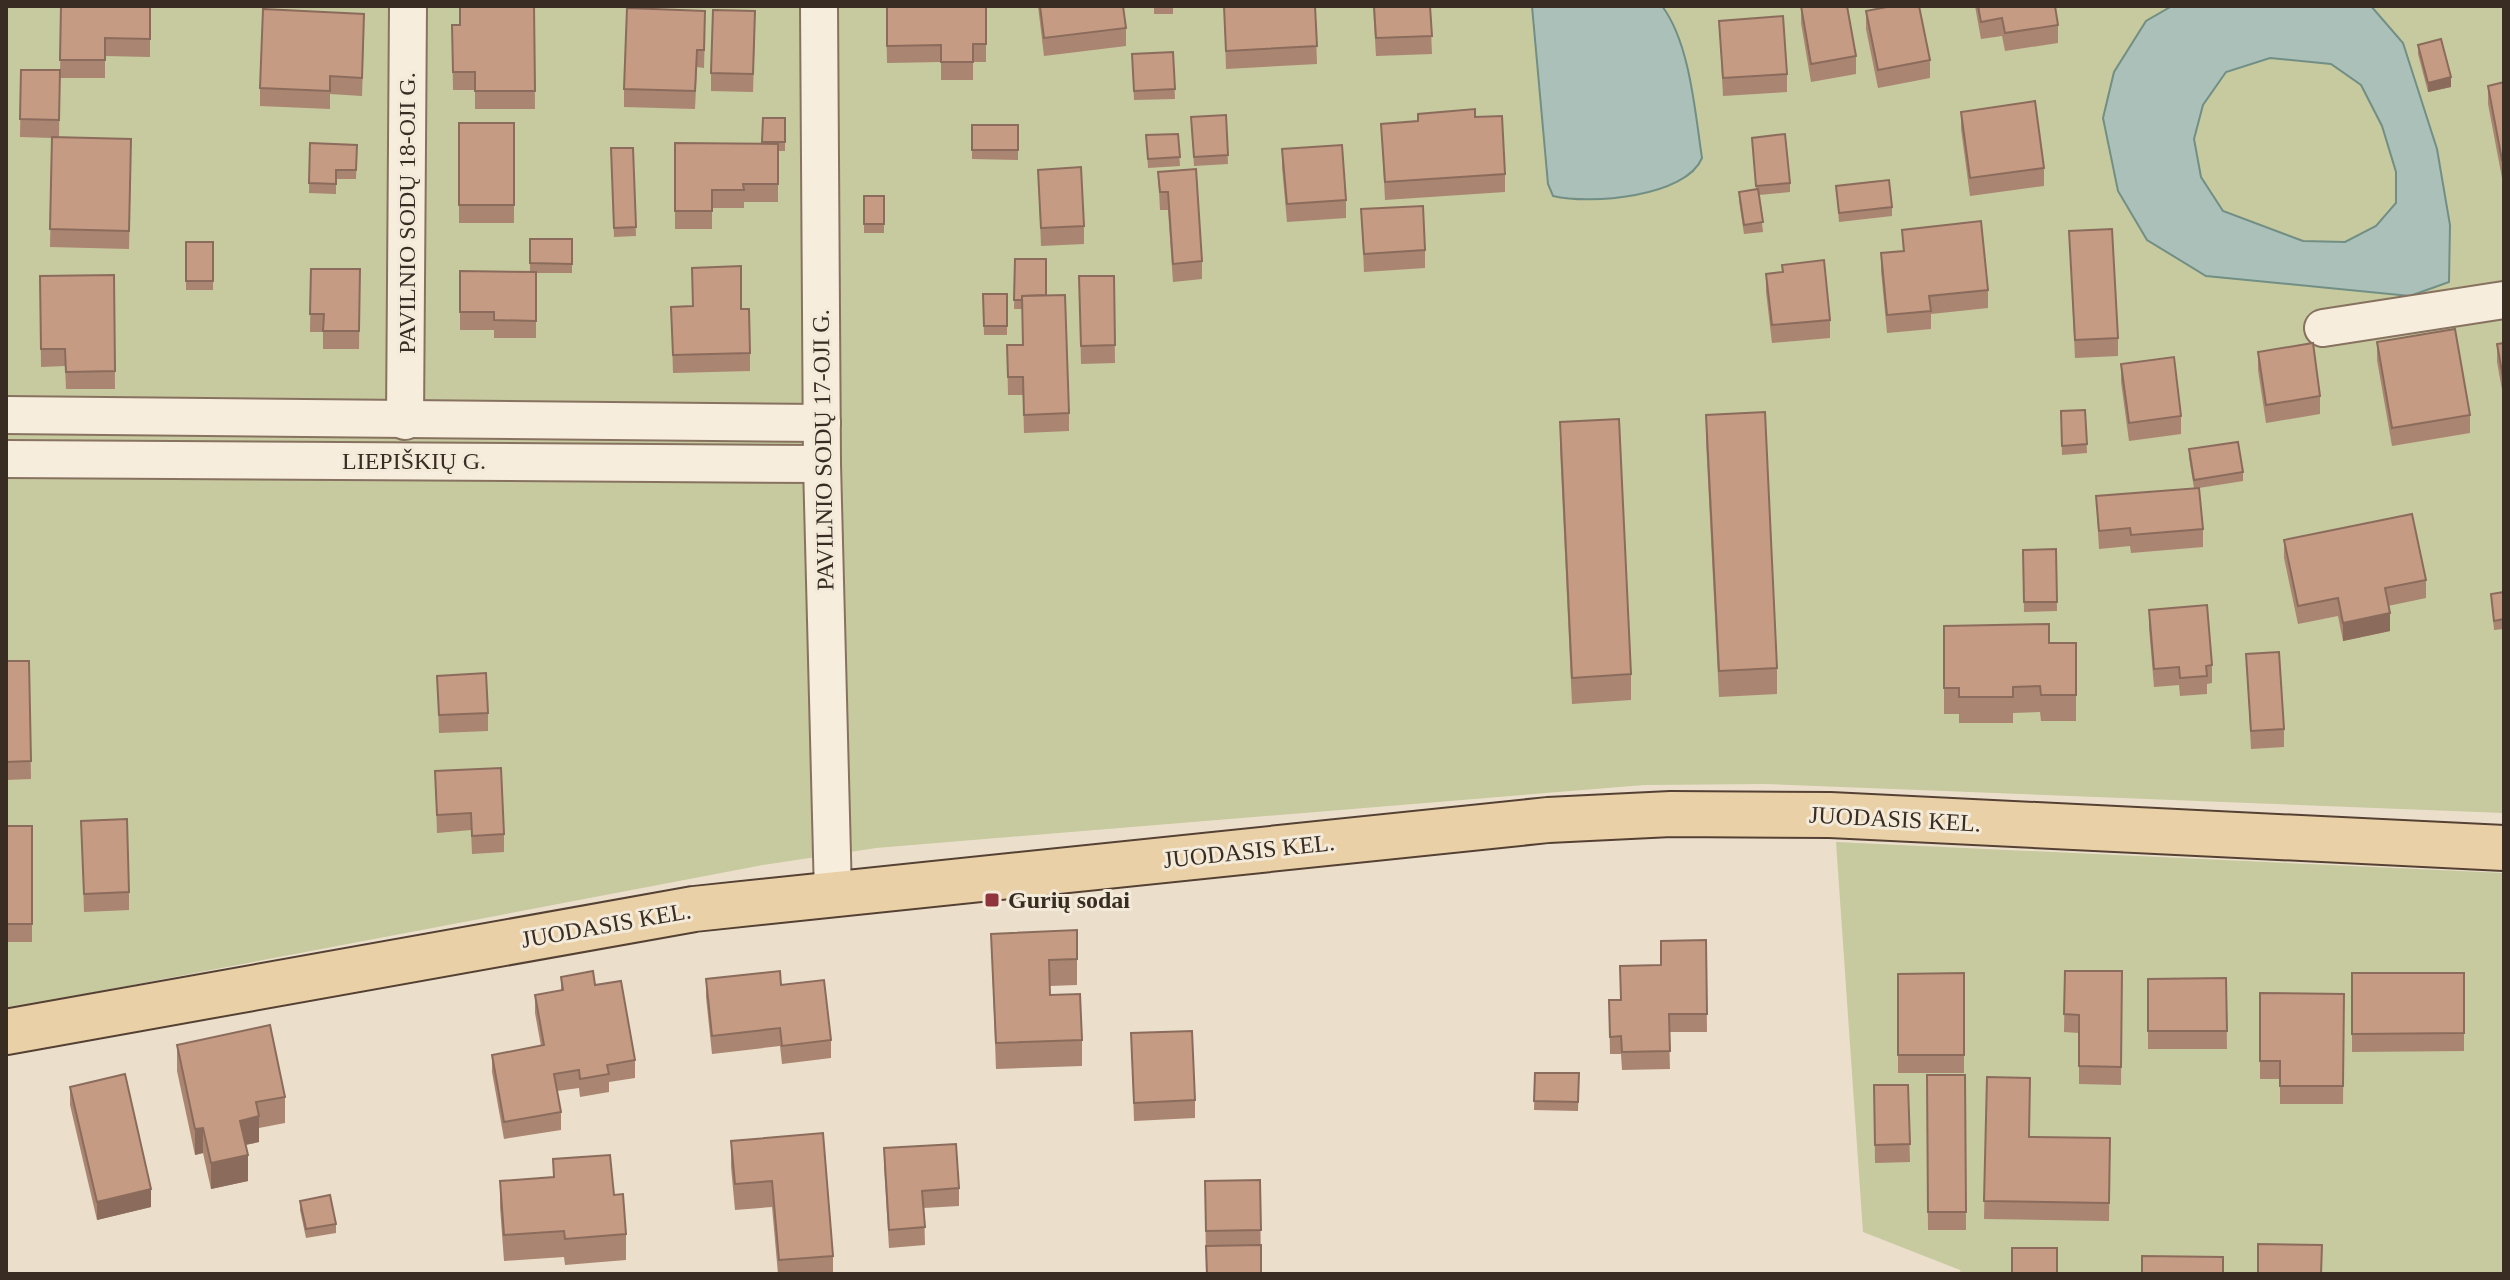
<svg xmlns="http://www.w3.org/2000/svg" width="2510" height="1280" font-family="Georgia,serif">
  <rect width="100%" height="100%" fill="#ebdfcb"/>
  <g fill="#c7c99f">
    <polygon points="6,6 2504,6 2504,813 1765,784 1644,785 876,848 763,865 6,1009"/>
    <polygon points="1836,842 2504,873 2504,1274 1961,1274 1960,1270 1863,1232"/>
  </g>
  <g fill="#abc0b8" stroke="#728f85" stroke-width="2" fill-rule="evenodd">
    <path d="M1532 6H1662C1690 43 1695 112 1702 158 1686 197 1590 205 1553 196L1548 184Z"/>
    <path d="M2172 6H2371L2403 43 2437 149 2450 225 2449 282 2410 296 2206 276 2147 240 2118 191 2103 118 2114 72 2146 21ZM2270 58 2331 64 2361 85 2382 126 2396 172V203L2376 226 2345 242 2303 241 2223 211 2201 177 2194 139 2203 105 2226 72Z"/>
  </g>
  <g fill="none" stroke-linecap="round" stroke-linejoin="round">
    <defs>
      <g id="street">
        <polyline points="819,6 822,464 833,894"/>
        <polyline points="2323,328 2504,300"/>
        <polyline points="6,415 822,423"/>
        <polyline points="405,421 408,6"/>
        <polyline points="6,459 822,464"/>
      </g>
      <polyline id="primary" points="6,1032 694,909 1548,820 1671,814 1830,815 2504,848"/>
    </defs>
    <use href="#street" stroke="#877260" stroke-width="40"/>
    <use href="#primary" stroke="#554134" stroke-width="48"/>
    <use href="#street" stroke="#f7eddd" stroke-width="36"/>
    <use href="#primary" stroke="#ead0a7" stroke-width="44"/>
  </g>
  <g fill="#aa8572">
    <polygon points="61,6 150,6 150,57 105,56 105,78 60,78"/>
    <polygon points="534,6 535,109 475,109 475,90 453,90 452,25 460,25"/>
    <polygon points="886,6 986,6 986,62 973,62 973,80 941,80 941,62 887,63"/>
    <polygon points="1038,6 1123,6 1126,28 1126,46 1044,56"/>
    <rect x="1154" y="6" width="19" height="8"/>
    <polygon points="1224,6 1315,6 1317,64 1226,69"/>
    <polygon points="1373,6 1430,6 1432,54 1376,56"/>
    <polygon points="1801,6 1856,56 1856,74 1811,82 1801,23"/>
    <polygon points="1975,6 2055,6 2058,25 2058,43 2005,51 2002,36 1981,39"/>
    <polygon points="1866,11 1930,60 1930,78 1878,88 1866,29"/>
    <polygon points="1719,21 1787,74 1787,92 1723,96"/>
    <polygon points="705,29 704,68 697,67 695,109 624,107 624,89"/>
    <polygon points="755,29 753,92 711,91 711,73"/>
    <polygon points="364,32 362,96 330,94 330,109 260,106 260,88"/>
    <polygon points="2418,45 2451,87 2428,92 2418,54"/>
    <polygon points="1173,52 1175,99 1134,100 1132,54"/>
    <polygon points="21,70 60,70 59,137 131,157 129,249 50,247 52,138 20,137"/>
    <polygon points="2504,82 2504,177 2502,178 2488,104 2488,86"/>
    <polygon points="1961,112 2044,168 2044,186 1970,196 1961,129"/>
    <polygon points="1418,114 1475,117 1505,174 1505,192 1385,200 1381,124 1418,121"/>
    <polygon points="1226,115 1228,164 1194,166 1191,117"/>
    <polygon points="785,118 785,151 778,151 778,202 744,202 744,208 712,208 712,229 675,229 675,143 762,144 762,142"/>
    <rect x="459" y="123" width="55" height="100"/>
    <polygon points="972,125 1018,125 1018,160 972,159"/>
    <polygon points="1178,134 1180,166 1148,168 1146,135"/>
    <polygon points="1752,138 1790,183 1790,192 1759,195 1763,232 1744,234 1739,201 1739,192 1756,189"/>
    <polygon points="310,143 357,145 356,179 336,179 336,194 309,193"/>
    <polygon points="611,148 633,148 636,236 614,237"/>
    <polygon points="1282,149 1346,200 1346,218 1287,222 1282,167"/>
    <polygon points="1038,170 1084,226 1084,244 1041,246"/>
    <polygon points="1158,172 1202,261 1202,279 1173,282 1168,210 1160,210"/>
    <polygon points="1836,186 1892,207 1892,216 1839,222"/>
    <rect x="864" y="196" width="20" height="37"/>
    <polygon points="1361,209 1425,250 1425,268 1364,272"/>
    <polygon points="1902,230 1988,290 1988,308 1931,314 1931,329 1887,333 1881,271 1881,253 1903,251"/>
    <polygon points="2069,231 2118,338 2118,356 2075,358"/>
    <polygon points="530,239 572,239 572,273 536,273 536,338 494,338 494,330 460,330 460,271 530,272"/>
    <rect x="186" y="242" width="27" height="48"/>
    <polygon points="1015,259 1046,295 1069,413 1069,431 1024,433 1023,395 1008,395 1007,345 1023,345 1022,309 1014,309"/>
    <polygon points="1782,265 1830,320 1830,338 1772,343 1766,292 1766,274 1782,272"/>
    <polygon points="311,269 360,269 359,349 323,349 323,332 310,332"/>
    <polygon points="114,275 115,389 66,389 65,366 41,367 40,276"/>
    <polygon points="1079,276 1114,276 1115,363 1081,364"/>
    <polygon points="983,294 1007,294 1007,335 984,335"/>
    <polygon points="671,307 741,309 750,353 750,371 673,373"/>
    <polygon points="2377,342 2470,415 2470,433 2392,446 2377,360"/>
    <polygon points="2504,343 2504,401 2497,362 2497,344"/>
    <polygon points="2258,352 2320,396 2320,414 2266,423 2258,370"/>
    <polygon points="2121,364 2181,416 2181,434 2129,441 2121,382"/>
    <polygon points="2085,410 2087,453 2062,455 2061,411"/>
    <polygon points="1706,415 1777,668 1777,694 1719,697 1706,441"/>
    <polygon points="1560,422 1631,674 1631,700 1572,704 1560,448"/>
    <polygon points="2189,449 2243,472 2243,481 2199,488 2203,529 2203,547 2131,553 2130,546 2099,549 2096,496 2194,488 2189,458"/>
    <polygon points="2284,540 2426,580 2426,598 2388,606 2390,631 2343,641 2338,616 2298,624 2284,558"/>
    <polygon points="2056,549 2057,611 2024,612 2023,550"/>
    <polygon points="2504,592 2504,629 2494,630 2491,594"/>
    <polygon points="2149,610 2212,665 2212,683 2207,684 2207,694 2180,696 2179,685 2154,687 2149,628"/>
    <polygon points="1944,626 2049,643 2076,643 2076,721 2041,721 2040,712 2013,713 2013,723 1959,723 1959,714 1944,714"/>
    <polygon points="2246,654 2284,729 2284,747 2251,749"/>
    <polygon points="6,661 29,661 31,779 6,780"/>
    <polygon points="437,676 488,713 488,731 439,733"/>
    <polygon points="435,771 504,834 504,852 472,854 471,830 437,833"/>
    <polygon points="81,821 129,892 129,910 84,912"/>
    <rect x="6" y="826" width="26" height="116"/>
    <polygon points="991,934 1077,959 1077,985 1050,986 1050,995 1082,1040 1082,1066 996,1069"/>
    <polygon points="1706,940 1707,1032 1669,1032 1670,1069 1622,1070 1621,1054 1610,1054 1609,1000 1620,1000 1661,965"/>
    <polygon points="2065,971 2122,971 2121,1085 2079,1084 2079,1033 2064,1032"/>
    <polygon points="1964,973 1964,1073 1898,1073 1898,974"/>
    <polygon points="2352,973 2464,973 2464,1051 2352,1052"/>
    <polygon points="561,977 595,985 635,1060 635,1078 609,1082 609,1092 580,1097 579,1088 557,1091 561,1112 561,1130 504,1139 492,1072 492,1055 541,1046 535,1013 535,995 561,991"/>
    <polygon points="2226,978 2227,1049 2148,1049 2148,979"/>
    <polygon points="706,979 831,1040 831,1058 782,1064 780,1046 712,1054 706,997"/>
    <polygon points="2260,993 2344,994 2343,1104 2280,1104 2280,1079 2260,1079"/>
    <polygon points="1131,1033 1195,1100 1195,1118 1134,1121"/>
    <polygon points="177,1045 285,1097 285,1123 259,1128 259,1142 245,1145 248,1181 211,1189 203,1153 195,1155 177,1071"/>
    <polygon points="1535,1073 1579,1073 1578,1111 1534,1110"/>
    <polygon points="1927,1075 1965,1075 1966,1230 1928,1230"/>
    <polygon points="1987,1077 2030,1137 2110,1138 2109,1221 1984,1219"/>
    <polygon points="1874,1085 1908,1085 1910,1162 1875,1163"/>
    <polygon points="70,1087 151,1207 97,1220 70,1105"/>
    <polygon points="823,1133 833,1256 833,1274 778,1274 772,1207 735,1210 731,1167 731,1141"/>
    <polygon points="884,1148 959,1188 959,1206 924,1208 925,1245 889,1248 884,1166"/>
    <polygon points="553,1159 614,1195 626,1234 626,1260 565,1265 564,1257 504,1261 500,1207 500,1181 553,1177"/>
    <polygon points="1260,1180 1261,1274 1206,1274 1205,1181"/>
    <polygon points="300,1201 336,1224 336,1233 306,1238 300,1210"/>
  </g>
  <g fill="#8b6c5c">
    <polygon points="2451,77 2451,87 2428,92 2428,83"/>
    <polygon points="2390,613 2390,631 2343,641 2343,623"/>
    <polygon points="259,1116 259,1142 240,1146 240,1121"/>
    <polygon points="203,1128 203,1153 195,1155 195,1129"/>
    <polygon points="248,1155 248,1181 211,1189 211,1163"/>
    <polygon points="151,1189 151,1207 97,1220 97,1202"/>
  </g>
  <g fill="#c69b84" stroke="#8b6c5c" stroke-width="2">
    <polygon points="61,6 150,6 150,39 105,38 105,60 60,60"/>
    <polygon points="460,6 534,6 535,91 475,91 475,72 453,72 452,25 460,25"/>
    <polygon points="887,6 986,6 986,44 973,44 973,62 941,62 941,45 887,46"/>
    <polygon points="1040,6 1123,6 1126,28 1044,38"/>
    <polygon points="1224,6 1315,6 1317,46 1226,51"/>
    <polygon points="1374,6 1430,6 1432,36 1376,38"/>
    <polygon points="1801,6 1847,6 1856,56 1811,64"/>
    <polygon points="1892,6 1919,6 1930,60 1878,70 1866,11"/>
    <polygon points="1978,6 2055,6 2058,25 2005,33 2002,18 1981,22"/>
    <polygon points="627,8 705,11 704,50 697,50 695,91 624,89"/>
    <polygon points="263,9 364,14 362,78 330,76 330,91 260,88"/>
    <polygon points="713,10 755,11 753,74 711,73"/>
    <polygon points="1783,16 1787,74 1723,78 1719,21"/>
    <polygon points="2441,39 2451,77 2428,83 2418,45"/>
    <polygon points="1173,52 1175,89 1134,91 1132,54"/>
    <polygon points="21,70 60,70 59,120 20,119"/>
    <polygon points="2504,82 2504,159 2502,160 2488,86"/>
    <polygon points="2035,101 2044,168 1970,178 1961,112"/>
    <polygon points="1475,109 1475,117 1502,116 1505,174 1385,182 1381,124 1418,121 1418,114"/>
    <polygon points="1226,115 1228,155 1194,157 1191,117"/>
    <polygon points="763,118 785,118 785,142 762,142"/>
    <rect x="459" y="123" width="55" height="82"/>
    <rect x="972" y="125" width="46" height="25"/>
    <polygon points="1178,134 1180,157 1148,159 1146,135"/>
    <polygon points="1785,134 1790,183 1756,186 1752,138"/>
    <polygon points="52,137 131,139 129,231 50,229"/>
    <polygon points="310,143 357,145 356,170 336,170 336,184 309,183"/>
    <polygon points="675,143 778,144 778,184 743,184 744,190 712,190 712,211 675,211"/>
    <polygon points="1342,145 1346,200 1287,204 1282,149"/>
    <polygon points="611,148 633,148 636,227 614,228"/>
    <polygon points="1081,167 1084,226 1041,228 1038,170"/>
    <polygon points="1196,169 1202,261 1173,264 1168,192 1160,192 1158,172"/>
    <polygon points="1889,180 1892,207 1839,213 1836,186"/>
    <polygon points="1758,189 1763,222 1744,225 1739,192"/>
    <rect x="864" y="196" width="20" height="28"/>
    <polygon points="1423,206 1425,250 1364,254 1361,209"/>
    <polygon points="1981,221 1988,290 1929,296 1931,311 1887,315 1881,253 1904,251 1902,230"/>
    <polygon points="2112,229 2118,338 2075,340 2069,231"/>
    <polygon points="530,239 572,239 572,264 530,263"/>
    <rect x="186" y="242" width="27" height="39"/>
    <polygon points="1015,259 1046,259 1046,295 1022,296 1022,300 1014,300"/>
    <polygon points="1824,260 1830,320 1772,325 1766,274 1783,272 1782,265"/>
    <polygon points="741,266 741,309 749,309 750,353 673,355 671,307 693,306 692,268"/>
    <polygon points="311,269 360,269 359,331 323,331 324,314 310,314"/>
    <polygon points="460,271 536,272 536,321 494,320 494,312 460,312"/>
    <polygon points="114,275 115,371 66,372 65,349 41,349 40,276"/>
    <polygon points="1079,276 1114,276 1115,345 1081,346"/>
    <polygon points="983,294 1007,294 1007,326 984,326"/>
    <polygon points="1065,295 1069,413 1024,415 1023,377 1008,377 1007,345 1023,345 1022,296"/>
    <polygon points="2455,329 2470,415 2392,428 2377,342"/>
    <polygon points="2313,343 2320,396 2266,405 2258,352"/>
    <polygon points="2504,343 2504,383 2497,344"/>
    <polygon points="2174,357 2181,416 2129,423 2121,364"/>
    <polygon points="2085,410 2087,444 2062,446 2061,411"/>
    <polygon points="1765,412 1777,668 1719,671 1706,415"/>
    <polygon points="1619,419 1631,674 1572,678 1560,422"/>
    <polygon points="2238,442 2243,472 2194,480 2189,449"/>
    <polygon points="2199,488 2203,529 2131,535 2130,528 2099,531 2096,496"/>
    <polygon points="2412,514 2426,580 2385,588 2390,613 2343,623 2338,598 2298,606 2284,540"/>
    <polygon points="2056,549 2057,602 2024,602 2023,550"/>
    <polygon points="2504,592 2504,619 2494,621 2491,594"/>
    <polygon points="2207,605 2212,665 2206,666 2207,676 2180,678 2179,667 2154,669 2149,610"/>
    <polygon points="2049,624 2049,643 2076,643 2076,695 2041,695 2040,686 2013,687 2013,697 1959,697 1959,688 1944,688 1944,626"/>
    <polygon points="2279,652 2284,729 2251,731 2246,654"/>
    <polygon points="6,661 29,661 31,761 6,762"/>
    <polygon points="486,673 488,713 439,715 437,676"/>
    <polygon points="501,768 504,834 472,836 471,813 437,815 435,771"/>
    <polygon points="127,819 129,892 84,894 81,821"/>
    <rect x="6" y="826" width="26" height="98"/>
    <polygon points="1077,930 1077,959 1049,960 1050,995 1080,994 1082,1040 996,1043 991,934"/>
    <polygon points="1706,940 1707,1014 1669,1014 1670,1051 1622,1052 1621,1036 1610,1037 1609,1000 1621,1000 1620,966 1661,965 1661,941"/>
    <polygon points="593,971 595,985 621,981 635,1060 607,1065 609,1074 580,1079 579,1070 554,1074 561,1112 504,1122 492,1055 544,1045 535,995 563,990 561,977"/>
    <polygon points="780,971 781,985 824,980 831,1040 782,1046 780,1028 712,1036 706,979"/>
    <polygon points="2065,971 2122,971 2121,1067 2079,1066 2079,1015 2064,1014"/>
    <polygon points="1964,973 1964,1055 1898,1055 1898,974"/>
    <polygon points="2352,973 2464,973 2464,1033 2352,1034"/>
    <polygon points="2226,978 2227,1031 2148,1031 2148,979"/>
    <polygon points="2260,993 2344,994 2343,1086 2280,1086 2280,1061 2260,1061"/>
    <polygon points="270,1025 285,1097 256,1102 259,1116 240,1121 248,1155 211,1163 203,1128 195,1129 177,1045"/>
    <polygon points="1192,1031 1195,1100 1134,1103 1131,1033"/>
    <polygon points="1535,1073 1579,1073 1578,1102 1534,1101"/>
    <polygon points="125,1074 151,1189 97,1202 70,1087"/>
    <polygon points="1927,1075 1965,1075 1966,1212 1928,1212"/>
    <polygon points="1987,1077 2030,1078 2029,1137 2110,1138 2109,1203 1984,1201"/>
    <polygon points="1874,1085 1908,1085 1910,1144 1875,1145"/>
    <polygon points="823,1133 833,1256 779,1260 772,1181 735,1184 731,1141"/>
    <polygon points="956,1144 959,1188 922,1191 925,1227 889,1230 884,1148"/>
    <polygon points="610,1155 614,1195 623,1194 626,1234 565,1239 564,1231 504,1235 500,1181 554,1177 553,1159"/>
    <polygon points="1260,1180 1261,1230 1206,1231 1205,1181"/>
    <polygon points="330,1195 336,1224 306,1229 300,1201"/>
    <polygon points="2258,1244 2322,1245 2321,1274 2258,1274"/>
    <polygon points="1261,1245 1261,1274 1207,1274 1206,1246"/>
    <rect x="2012" y="1248" width="45" height="26"/>
    <polygon points="2142,1256 2223,1257 2223,1274 2142,1274"/>
  </g>
  <rect fill="#91353c" stroke="#f3eada" stroke-width="3" x="984" y="892" width="16" height="16" rx="4"/>
  <g text-anchor="middle" stroke-width="6" stroke-linejoin="round" paint-order="stroke">
    <g font-size="24" fill="#392c22" stroke="#f3eada">
      <text transform="translate(407 213) rotate(-90)" y="8">PAVILNIO SODŲ 18-OJI G.</text>
      <text transform="translate(823 450) rotate(-91)" y="8">PAVILNIO SODŲ 17-OJI G.</text>
      <text x="414" y="469">LIEPIŠKIŲ G.</text>
      <text transform="translate(1895 819) rotate(3)" y="8">JUODASIS KEL.</text>
      <text transform="translate(1249 851) rotate(-6)" y="8">JUODASIS KEL.</text>
      <text transform="translate(606 925) rotate(-10)" y="8">JUODASIS KEL.</text>
    </g>
    <g font-size="24" font-weight="bold" fill="#392c22" stroke="#f3eada" text-anchor="start">
      <text x="1008" y="908">Gurių sodai</text>
    </g>
  </g>
  <rect width="2510" height="1280" fill="none" stroke="#392c22" stroke-width="16"/>
</svg>
